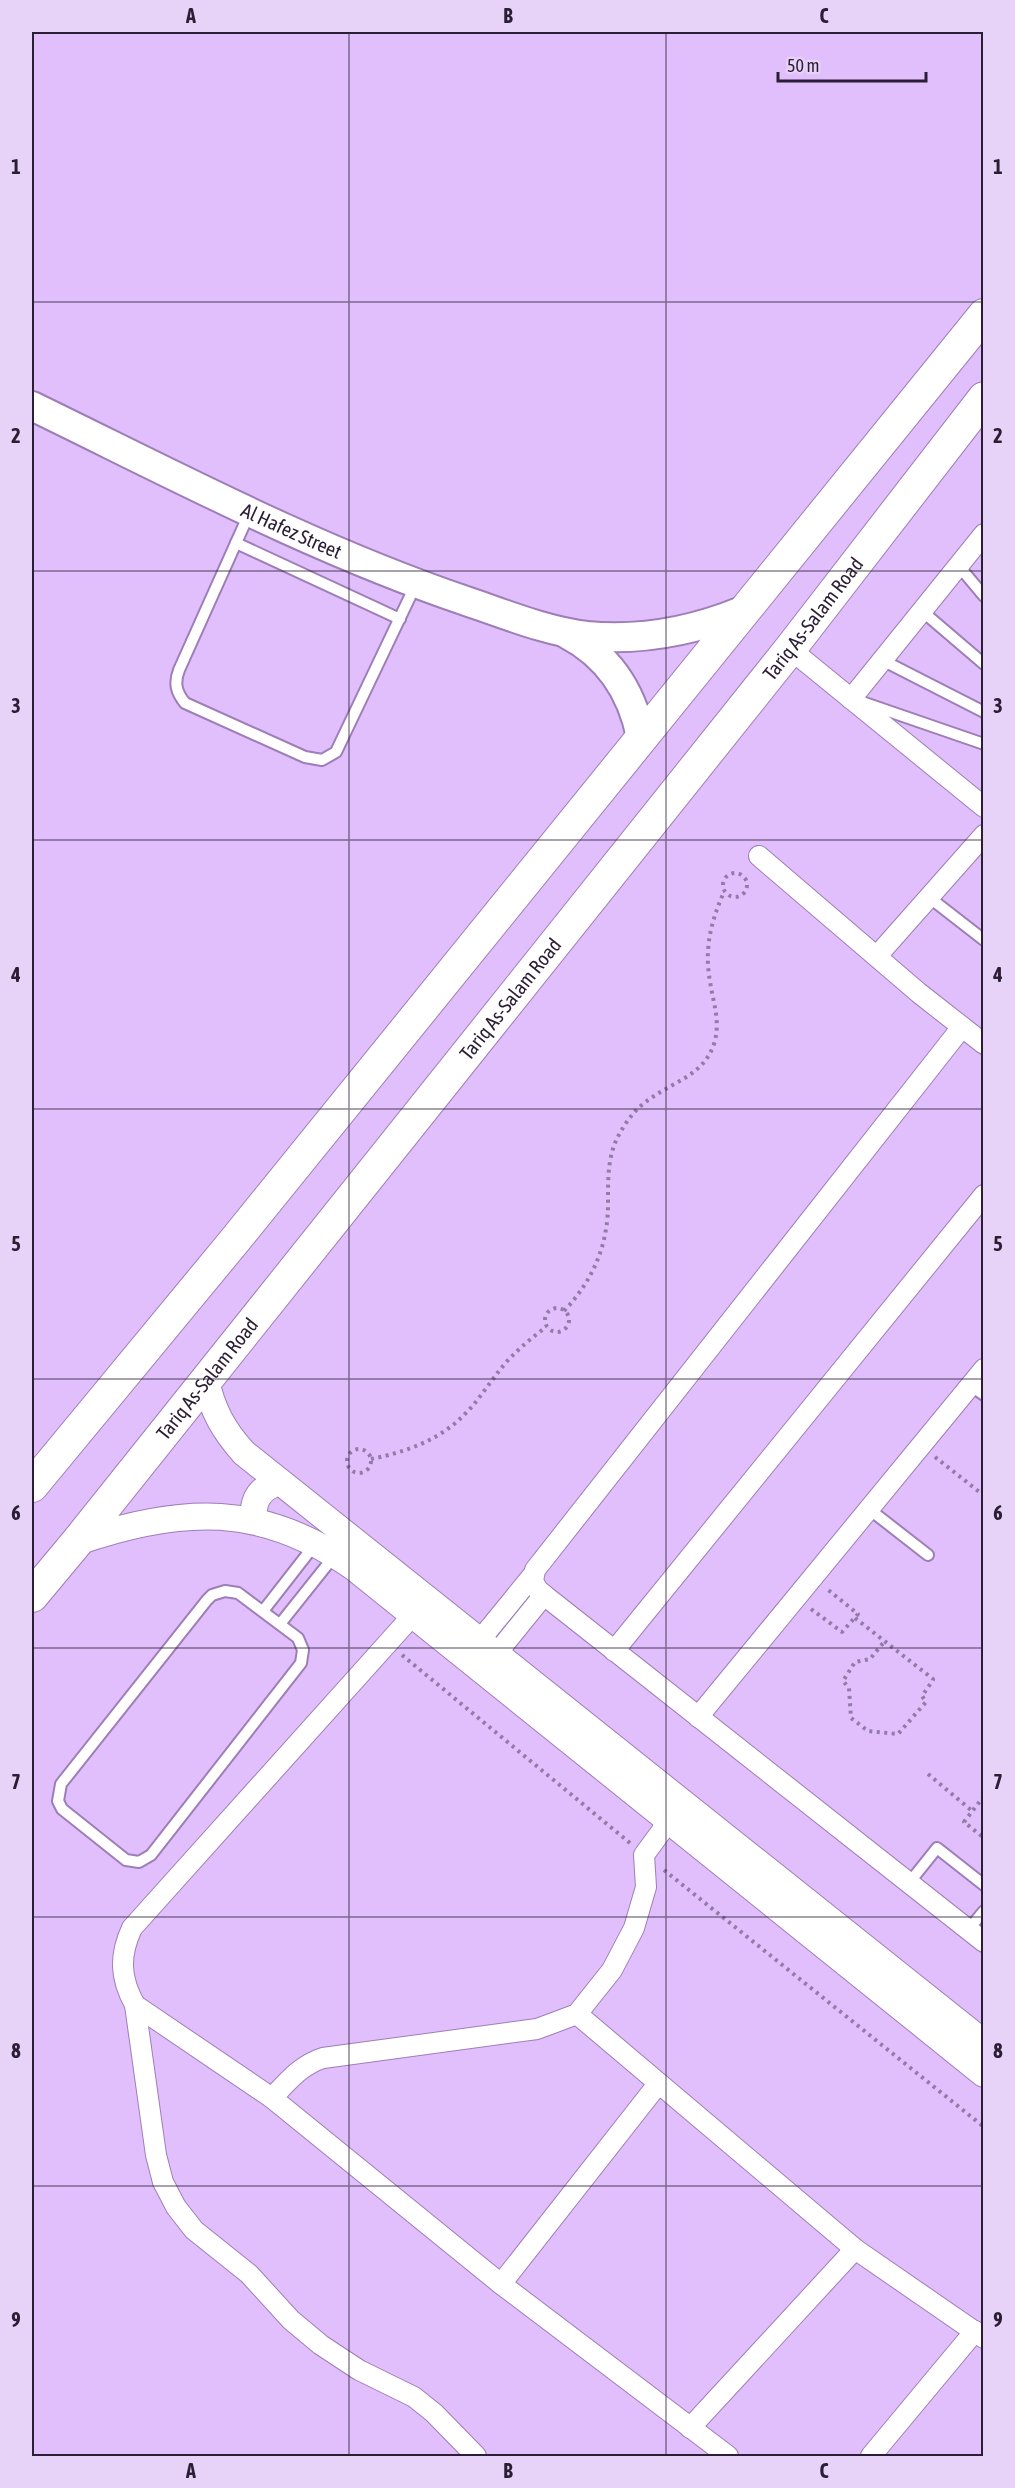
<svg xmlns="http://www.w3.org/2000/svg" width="1015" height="2488" font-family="'Asap Condensed',sans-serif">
  <rect width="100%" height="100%" fill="#e1bffc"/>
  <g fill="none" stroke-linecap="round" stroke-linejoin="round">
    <defs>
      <g id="service">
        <path d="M249 514 179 670C174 683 176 692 185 703L305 757 322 760 336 752 416 584"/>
        <polyline points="236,543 400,619"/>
        <polyline points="958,565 984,596"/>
        <polyline points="922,611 984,664"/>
        <polyline points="882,660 984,712"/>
        <polyline points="865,703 984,744"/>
        <polyline points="930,898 984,940"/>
        <polyline points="970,1385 984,1395"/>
        <polyline points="869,1509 928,1555"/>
        <polygon points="225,1591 238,1593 298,1638 303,1650 301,1663 151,1855 139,1862 126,1860 62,1809 58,1801 61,1784 207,1600 212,1595"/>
        <polyline points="263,1611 316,1543"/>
        <polyline points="280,1624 335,1555"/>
        <polyline points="909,1883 937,1848 984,1885"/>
        <polyline points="968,1930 984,1911"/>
      </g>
      <g id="minor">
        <polyline points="790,649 984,807"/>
        <polyline points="851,699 984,534"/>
        <polyline points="759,856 919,993 984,1044"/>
        <polyline points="877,956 984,835"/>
        <polyline points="962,1027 535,1570 533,1581 538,1590 544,1595 984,1942"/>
        <polyline points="480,1640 533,1575"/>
        <polyline points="614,1651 984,1195"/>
        <polyline points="497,1653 544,1595"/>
        <polyline points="698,1717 984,1369"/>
        <path d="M669 1821 644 1855 646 1887 634 1928 612 1970 577 2014 537 2029 323 2058C301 2065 288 2081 272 2098L501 2284 728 2456"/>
        <polyline points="135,2005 156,2155 163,2182 176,2207 194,2230 249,2274 291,2320 321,2345 359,2370 414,2397 434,2413 476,2456"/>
        <polyline points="577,2014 855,2249 984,2338"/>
        <path d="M272 2098 135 2005C120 1978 119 1956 132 1928L422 1605"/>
        <polyline points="501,2284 658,2084"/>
        <polyline points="690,2428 855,2249"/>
        <polyline points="871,2456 975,2331"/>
      </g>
      <g id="tertiary">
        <path d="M206 1380C212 1410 224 1431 244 1453L984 2043"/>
        <path d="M254 1520C252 1500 260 1488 279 1482"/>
        <path d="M77 1542C181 1506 263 1502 356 1569L984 2074"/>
      </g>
      <g id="secondary">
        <path id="s1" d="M32 406C174 475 315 550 466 601 505 614 545 631 587 636 641 641 693 631 742 611"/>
        <path d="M567 634C609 656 632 692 641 737"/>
      </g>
      <g id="primary">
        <polyline points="32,1486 236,1239 984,315"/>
        <path id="s2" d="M32 1596 77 1542 790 649 984 398"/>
      </g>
    </defs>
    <use href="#service" stroke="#9e7eb7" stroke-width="14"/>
    <use href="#minor" stroke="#9e7eb7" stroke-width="22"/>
    <use href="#tertiary" stroke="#9e7eb7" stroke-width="28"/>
    <use href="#secondary" stroke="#9e7eb7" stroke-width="32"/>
    <use href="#primary" stroke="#9e7eb7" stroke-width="34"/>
    <g stroke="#947ba7" stroke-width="4" stroke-dasharray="3 4.5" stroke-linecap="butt">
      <circle cx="735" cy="885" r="12"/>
      <circle cx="557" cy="1320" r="12"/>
      <path d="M564 1311C594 1279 609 1243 608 1199 608 1176 608 1153 620 1133 627 1120 637 1107 650 1099 674 1081 703 1076 714 1044 721 1021 713 1003 710 981 704 949 711 921 724 892"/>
      <circle cx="359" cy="1461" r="12"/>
      <polyline points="935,1457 982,1494"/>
      <path d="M371 1459C406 1452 440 1440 465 1414 478 1401 488 1385 499 1371 512 1354 529 1340 546 1327"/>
      <polyline points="811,1609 842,1632 858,1614 827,1589"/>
      <polyline points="855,1618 933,1679 933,1680 922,1696 926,1702 898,1734 868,1731 851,1718 849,1688 843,1681 855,1662 870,1659 884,1642"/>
      <polyline points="402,1655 630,1843"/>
      <polyline points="928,1774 971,1810"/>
      <polyline points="984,1796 964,1822 984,1838"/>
      <polyline points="664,1870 984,2127"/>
    </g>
    <use href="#service" stroke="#fff" stroke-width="10"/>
    <use href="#minor" stroke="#fff" stroke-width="20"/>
    <use href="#tertiary" stroke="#fff" stroke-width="26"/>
    <use href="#secondary" stroke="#fff" stroke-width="28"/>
    <use href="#primary" stroke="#fff" stroke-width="32"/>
  </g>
  <path fill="none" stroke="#2a1d34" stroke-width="1.5" stroke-opacity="0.55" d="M349 32V2456M666 32V2456M32 302H984M32 571H984M32 840H984M32 1109H984M32 1379H984M32 1648H984M32 1917H984M32 2186H984"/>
  <g text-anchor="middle" stroke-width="6" stroke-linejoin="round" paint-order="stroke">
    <g font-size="20" fill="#2a1d34" stroke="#e7d2f8">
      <text dy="7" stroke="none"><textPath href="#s1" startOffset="288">Al Hafez Street</textPath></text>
      <text dy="7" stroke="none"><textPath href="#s2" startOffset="1251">Tariq As-Salam Road</textPath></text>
      <text dy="7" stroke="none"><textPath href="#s2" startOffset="765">Tariq As-Salam Road</textPath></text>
      <text dy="7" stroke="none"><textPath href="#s2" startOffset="279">Tariq As-Salam Road</textPath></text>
    </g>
  </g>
  <rect width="1015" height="2488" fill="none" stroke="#e7d2f8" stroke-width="66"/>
  <path d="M778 72v9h148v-9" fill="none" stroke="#2a1d34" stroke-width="3"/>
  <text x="787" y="72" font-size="18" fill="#2a1d34" stroke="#e7d2f8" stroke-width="4.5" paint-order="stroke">50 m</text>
  <rect x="33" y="33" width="949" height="2422" fill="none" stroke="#2a1d34" stroke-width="2"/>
  <g font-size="20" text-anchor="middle" font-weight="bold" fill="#2a1d34">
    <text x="191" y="23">A</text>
    <text x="508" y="23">B</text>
    <text x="824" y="23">C</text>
    <text x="16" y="174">1</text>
    <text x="998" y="174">1</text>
    <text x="16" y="443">2</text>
    <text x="998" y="443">2</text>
    <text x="16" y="713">3</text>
    <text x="998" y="713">3</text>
    <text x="16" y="982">4</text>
    <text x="998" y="982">4</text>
    <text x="16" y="1251">5</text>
    <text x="998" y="1251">5</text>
    <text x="16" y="1520">6</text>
    <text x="998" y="1520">6</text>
    <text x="16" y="1789">7</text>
    <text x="998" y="1789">7</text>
    <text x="16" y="2058">8</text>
    <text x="998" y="2058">8</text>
    <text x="16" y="2327">9</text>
    <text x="998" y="2327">9</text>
    <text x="191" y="2478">A</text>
    <text x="508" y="2478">B</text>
    <text x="824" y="2478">C</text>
  </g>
</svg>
